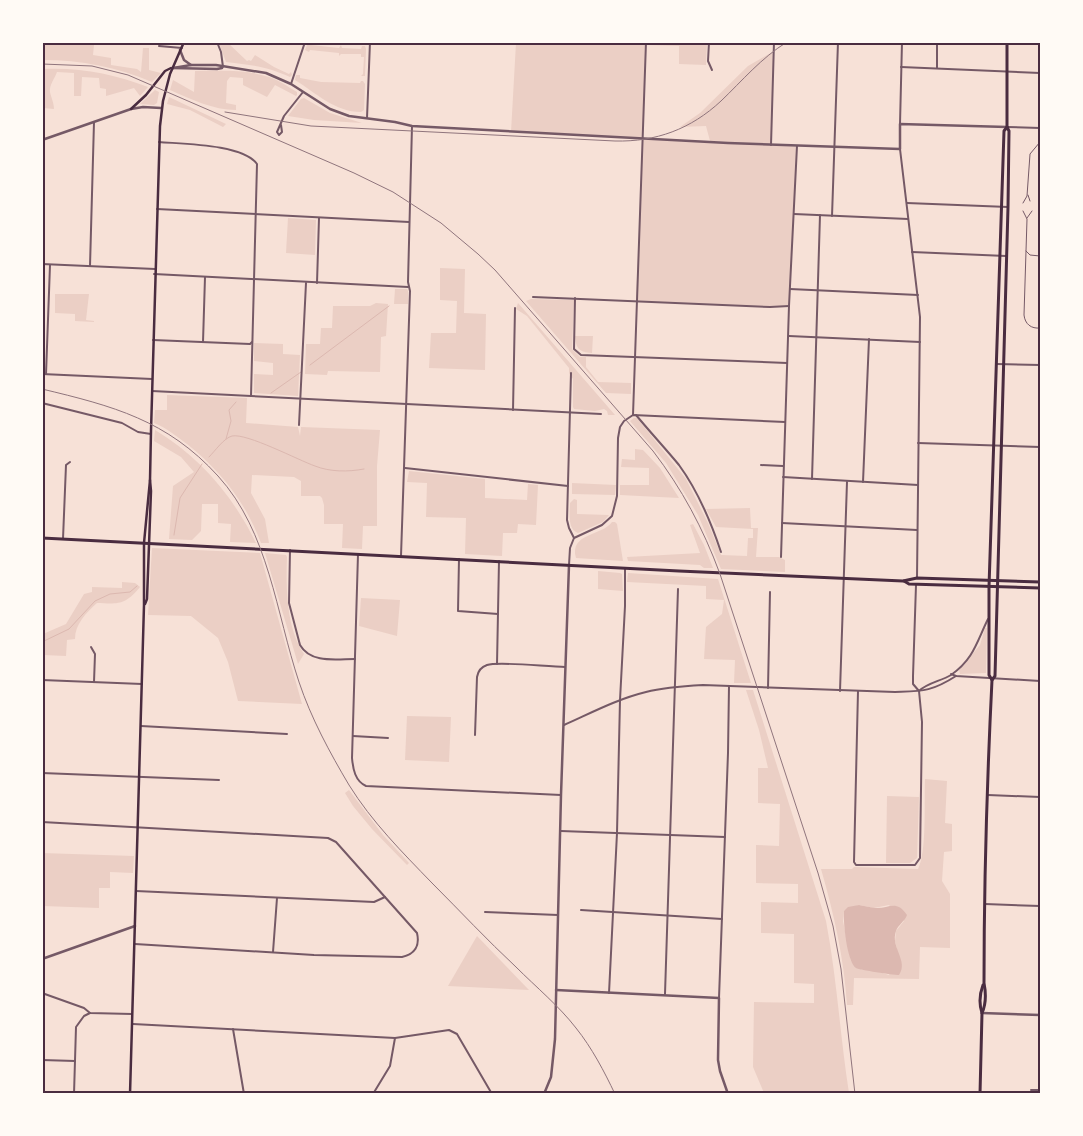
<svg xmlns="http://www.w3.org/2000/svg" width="1083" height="1136" font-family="'Source Sans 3',sans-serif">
  <rect width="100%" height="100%" fill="#f7e1d7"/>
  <g fill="#ebcfc5" fill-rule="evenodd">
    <path d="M42 43H90L94 45 93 55 111 58V65L137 69 141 72 143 48H149V70L161 73 152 82C117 67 81 60 43 60Z"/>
    <path d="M219 43H228L247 61 249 60 251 61 255 55 274 67 289 74 291 72 292 75 290 77C266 66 251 65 226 62Z"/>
    <polygon points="308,43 311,43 311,45 339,48 341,45 342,48 361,49 362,46 365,46 366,49 365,76 361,76 363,74 364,57 361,57 361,54 341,54 339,56 339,53 310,50 309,52 305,50"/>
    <polygon points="516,43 646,43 643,138 710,141 706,126 680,127 700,113 748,66 774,51 771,144 797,146 789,306 770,307 636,301 643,138 511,132"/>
    <polygon points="648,43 707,43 706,65 679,64 679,46 648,45"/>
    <path d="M42 69C80 67 114 74 148 87L140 96 134 88 106 96V89L100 88 99 78 82 77 81 96H74V73L57 72C55 78 49 85 50 92 51 97 54 103 54 109L43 108Z"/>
    <path d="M195 71C220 71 246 69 269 77 279 80 288 87 297 92V95L296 96 275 85 267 97 243 85V78L230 77 227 81 226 103 236 105V110C213 110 191 99 170 90L173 80 194 92Z"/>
    <path d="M296 75H300V78L321 82 360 83 361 81H363L365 84 364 110 361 112C335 112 316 93 295 80Z"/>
    <polygon points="155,90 159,92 157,103 154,105 140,104"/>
    <polygon points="169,97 226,124 223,127 190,110 167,104"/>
    <polygon points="304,98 330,113 362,123 314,120 288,116 301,99"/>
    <polygon points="288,218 316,220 315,255 286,253"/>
    <polygon points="440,268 465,269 464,313 486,314 485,370 429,368 431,333 456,333 457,301 440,300"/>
    <polygon points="395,289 407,289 408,291 408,304 394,304"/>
    <polygon points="55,294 89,294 86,320 94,321 94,322 75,321 75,314 55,313"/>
    <polygon points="531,299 574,300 572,349 580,357 586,357 586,367 598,382 631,383 631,394 606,393 526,301"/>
    <polygon points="376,303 388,304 386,336 381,337 380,372 328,371 327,375 305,374 306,344 320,344 321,328 332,328 333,306 370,306"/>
    <polygon points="518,303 615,415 608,415 607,411 604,409 595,411 574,409 573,407 573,379 569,373 569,368 527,316 516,309"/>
    <path d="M575 336H593L592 353C579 352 576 349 575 336Z"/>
    <polygon points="254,343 283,344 283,354 300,355 298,396 254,393 254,374 273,375 273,363 254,361"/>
    <path d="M167 395 247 398 246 423 298 427 300 436 301 427 380 430 377 466V526H363L362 549 342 548 343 524H324V505L322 498 320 496H301V481L294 477 252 475 251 493 265 519 269 543H261C246 503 221 471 187 444 176 436 167 428 154 423L155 410H167Z"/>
    <polygon points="634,418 637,418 686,479 708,523 721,555 747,556 748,538 753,538 753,529 716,527 706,509 750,508 751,528 758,528 756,557 779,557 785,560 785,572 721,569 698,515 666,463 630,421"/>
    <path d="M155 430C200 457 233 496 256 543L230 542 231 524 218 523V504H202L201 531 192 540 169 539 173 486 194 472 181 457 154 441Z"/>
    <polygon points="635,449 643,450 660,468 679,498 620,495 620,485 649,485 649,468 621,467 622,459 635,460"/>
    <polygon points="409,471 485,479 485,498 527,500 528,484 538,485 536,525 518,524 517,533 503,533 502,556 465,554 466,518 426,517 427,483 407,482"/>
    <polygon points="572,483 616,485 615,495 572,494"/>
    <path d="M574 499 577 500V514L609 515 603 522 578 533C567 529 570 513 570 503Z"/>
    <path d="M612 522H615L617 524 623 561 576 558C569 533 602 536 612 522Z"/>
    <polygon points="693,524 704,545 713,568 704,568 700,565 628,561 627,557 700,553 690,525"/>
    <polygon points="152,548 260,553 302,704 238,701 228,662 218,638 191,616 148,615"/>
    <path d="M265 553 286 555 287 557C286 587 286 628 304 654L298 664Z"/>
    <polygon points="598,571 620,573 622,574 623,591 598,589"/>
    <polygon points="628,573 718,579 751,683 734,683 735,660 704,659 706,627 722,614 724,600 706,599 706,586 627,582"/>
    <path d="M122 582 135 583 140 587C125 605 119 604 97 603 86 613 75 624 75 639L67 640 66 656 43 655V634L66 624 84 594 92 592V587L122 588Z"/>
    <polygon points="361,598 400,600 397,636 359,626"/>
    <polygon points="985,628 987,628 986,673 960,674 959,670 980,645"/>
    <path d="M746 690H753L826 921C837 978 840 1036 849 1093H764L753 1067 754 1002 814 1003V984L794 983V934L761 933V902L798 903V884L756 883V845L779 846 780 804 758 803V768H768L759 730Z"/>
    <polygon points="407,716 451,717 449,762 405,760"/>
    <path d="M925 779 947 781 945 823 952 824V851L944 852 942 881 950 894V948L920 947 919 979 854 978 853 1005H847C844 958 834 914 821 869H852L854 867 918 869C927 852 924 801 925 779ZM859 905 874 908 889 905 904 921 896 931 895 941 897 949 889 975 873 970H862L851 961 843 921 844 911Z"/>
    <polygon points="349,790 383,835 409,863 407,865 372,829 353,806 345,793"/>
    <polygon points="887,796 919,797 917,858 910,863 886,863"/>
    <polygon points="42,853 134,856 133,873 110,872 110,888 99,888 99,908 43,906"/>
    <polygon points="477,936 529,990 448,986"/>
  </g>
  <path fill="#dcb8b0" d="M859 905C864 906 869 907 875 908 889 909 896 899 907 915 905 921 898 925 896 931 890 947 909 961 899 975 892 975 860 970 856 968 847 962 843 922 844 911L848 907Z"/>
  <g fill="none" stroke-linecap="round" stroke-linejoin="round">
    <g stroke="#dcb8b0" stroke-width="1">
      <polyline points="310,365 389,306"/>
      <polyline points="271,393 301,372"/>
      <polyline points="226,439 231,421 229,410 236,402"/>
      <path d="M209 457C215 451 224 438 232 436 247 433 298 460 315 466 330 472 348 472 364 469"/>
      <polyline points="174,535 180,498 202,464"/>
      <polyline points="42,642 69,629 95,601 110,594 130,592 137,586"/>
      <polyline points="434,1094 435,1093"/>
    </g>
    <g stroke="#755966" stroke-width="1">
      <polyline points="1028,195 1030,201"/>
      <polyline points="1023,203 1027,196 1030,154 1040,142"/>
      <path d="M1023 211 1027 219 1024 315C1025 324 1031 329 1040 328"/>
      <polyline points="1027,218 1032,211"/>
      <polyline points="1026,251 1030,255 1040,256"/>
      <polyline points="1040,274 1040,298"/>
    </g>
    <g stroke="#755966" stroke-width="2">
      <polyline points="217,42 221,52 223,67"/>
      <polyline points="709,42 708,61 712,70"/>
      <polyline points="159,46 182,48"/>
      <polyline points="901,67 1040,73"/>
      <polyline points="937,68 937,42"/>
      <polyline points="291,84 305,42"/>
      <polyline points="367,118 370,42"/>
      <polyline points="900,124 902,42"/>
      <polyline points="281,125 282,132 279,135 277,132 284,116 303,92"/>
      <polyline points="1007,127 1040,128"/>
      <path d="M159 142C182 144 243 144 257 164L251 396"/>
      <polyline points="771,145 774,42"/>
      <polyline points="900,149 920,317 917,578"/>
      <polyline points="907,203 1008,207"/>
      <polyline points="157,209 409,222"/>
      <polyline points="794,214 908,219"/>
      <polyline points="832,216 838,42"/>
      <polyline points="912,252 1006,256"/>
      <polyline points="42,264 155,269"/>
      <polyline points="90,266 94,122"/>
      <polyline points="154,274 408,287"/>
      <polyline points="317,283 319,218"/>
      <polyline points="790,289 918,295"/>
      <polyline points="533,297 770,307 789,306"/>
      <polyline points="575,298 574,349 581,355 787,363"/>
      <polyline points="789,336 920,342"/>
      <polyline points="153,340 250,344 252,342"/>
      <polyline points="203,342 205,277"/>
      <polyline points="997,364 1040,365"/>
      <polyline points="571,373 567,520 569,528 574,538"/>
      <polyline points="42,374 152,379"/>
      <polyline points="46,374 50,265"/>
      <polyline points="152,391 601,414"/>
      <polyline points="42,403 122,423 138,432 151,434"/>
      <polyline points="513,410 515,308"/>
      <polyline points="633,415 646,42"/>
      <path d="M636 415C650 432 665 448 679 465 698 491 711 522 721 552"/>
      <polyline points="299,425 306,283"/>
      <polyline points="918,443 1040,447"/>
      <polyline points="761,465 783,466"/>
      <polyline points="405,468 568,486"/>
      <polyline points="783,477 918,485"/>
      <polyline points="812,479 820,215"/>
      <polyline points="863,482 869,339"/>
      <polyline points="782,523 917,530"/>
      <polyline points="63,539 66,465 70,462"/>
      <path d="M290 550 289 603 300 645C311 664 337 659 355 659"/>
      <path d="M358 554 352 758C353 769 355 781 366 786L561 795"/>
      <polyline points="401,556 410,291 408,282 412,126"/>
      <polyline points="781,557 789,306 797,146"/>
      <polyline points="459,559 458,611 498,614"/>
      <polyline points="569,565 570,548 574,538 602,525 612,516 617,496 618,438 620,427 624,421 633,415 785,422"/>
      <polyline points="91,647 95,654 94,682"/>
      <polyline points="497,664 499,561"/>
      <polyline points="951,674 956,676 1040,681"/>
      <polyline points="42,680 142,684"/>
      <polyline points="768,688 770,592"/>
      <polyline points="840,691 847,482"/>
      <polyline points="858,691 854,862 856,865 915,865 920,858 922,722 919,691 913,684 913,676 916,585"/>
      <path d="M919 691C927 683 941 681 951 675 974 659 977 641 988 619"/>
      <path d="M564 725C591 713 617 699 646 692 665 687 684 686 703 685L895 692C922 691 931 692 956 676"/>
      <polyline points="141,726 287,734"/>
      <path d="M475 735 477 677C478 671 481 667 487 665 500 661 548 667 565 667"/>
      <polyline points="353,736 388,738"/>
      <polyline points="42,773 219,780"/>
      <polyline points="988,795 1040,797"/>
      <path d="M42 822 328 838 336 842 417 933C420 946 415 954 402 957L314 955 135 944"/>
      <polyline points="561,831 725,837"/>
      <polyline points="136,891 374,902 385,897"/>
      <polyline points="985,904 1040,906"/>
      <polyline points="581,910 722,919"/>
      <polyline points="485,912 558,915"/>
      <polyline points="273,952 277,898"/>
      <polyline points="42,993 84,1008 90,1013 132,1014"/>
      <polyline points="609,993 617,833 620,700 625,606 625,568"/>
      <polyline points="665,994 678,589"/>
      <polyline points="719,998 728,753 729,686"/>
      <polyline points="133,1024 395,1038 449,1030 457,1034 492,1094"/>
      <polyline points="233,1029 244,1094"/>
      <polyline points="42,1060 75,1061"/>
      <polyline points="1031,1090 1040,1090"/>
      <polyline points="74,1094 76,1027 84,1016 90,1013"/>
      <polyline points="373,1094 390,1066 395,1038"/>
    </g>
    <g stroke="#755966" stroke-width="2.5">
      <polyline points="180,50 184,60 191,65 216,65 266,73 291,84 330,109 349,116 395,122 412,126 728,143 900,149 900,124 1007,127"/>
      <polyline points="173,68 217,69 222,68"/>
      <polyline points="173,68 191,65"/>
      <polyline points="42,140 131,109 143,107 161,108"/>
      <polyline points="42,959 135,926"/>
      <polyline points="556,990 719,998 718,1060 720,1071 728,1094"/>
      <polyline points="982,1013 1040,1015"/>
      <polyline points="544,1094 551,1077 555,1039 561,795 569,565"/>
    </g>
    <g stroke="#4a2c40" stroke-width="2.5">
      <polyline points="131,109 146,95 165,71 171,68"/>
      <polyline points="145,604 147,599 151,491 150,480 151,431 160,126 163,101 170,74 184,42"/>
      <polyline points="130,1094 144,605 144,543 150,480"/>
    </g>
    <g stroke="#4a2c40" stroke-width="3">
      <polyline points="42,538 679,571 903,581 917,578 1040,582"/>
      <polyline points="904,581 909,584 1040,588"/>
      <polyline points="992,680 989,675 989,587 1004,131 1007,127"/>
      <path d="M982 1013C986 1004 986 993 984 983 984 882 987 781 992 680L995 676 1008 207 1009 131 1007 127V42"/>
      <path d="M980 1094 982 1013C979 1004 980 993 983 985"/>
    </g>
    <g stroke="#8f747c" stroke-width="1">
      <path d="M42 64 92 66 128 75 354 173 393 192 441 223 478 254 495 270 653 451C682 489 703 528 720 574L818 873 833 926 841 969 855 1094"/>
      <path d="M225 112 311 126 615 141C656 142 691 129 721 101 742 81 761 58 787 42"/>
      <path d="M42 389C113 406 167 420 218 476 269 532 276 613 299 682 311 718 330 753 349 785 372 822 402 852 432 883 460 911 487 940 516 967 536 987 559 1006 576 1028 592 1048 604 1071 615 1094"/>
    </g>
  </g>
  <rect width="1083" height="1136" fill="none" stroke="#fffaf5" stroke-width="88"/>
  <rect x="44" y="44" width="995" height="1048" fill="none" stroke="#4a2c40" stroke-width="2"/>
</svg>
